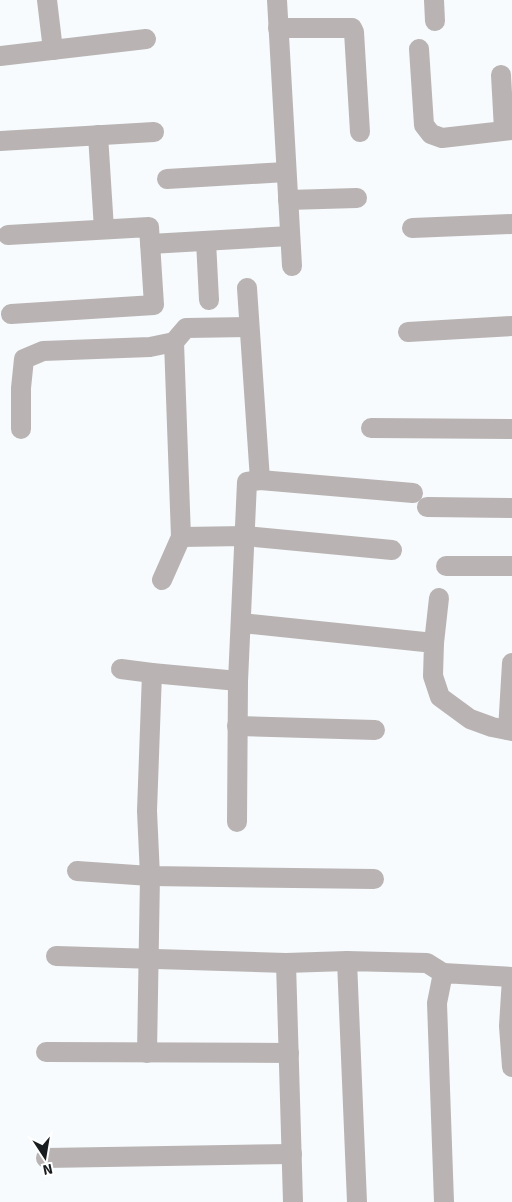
<svg xmlns="http://www.w3.org/2000/svg" width="512" height="1202" font-family="Signika,sans-serif">
  <rect width="100%" height="100%" fill="#f7fbfe"/>
  <g fill="none" stroke-linecap="round" stroke-linejoin="round">
    <g stroke="#b9b4b3" stroke-width="20">
      <polyline points="47,0 53,50"/>
      <polyline points="277,0 292,266"/>
      <polyline points="434,0 435,21"/>
      <polyline points="278,28 352,28 354,32 360,132"/>
      <polyline points="419,49 424,125 431,134 442,138 512,130"/>
      <polyline points="0,56 146,39"/>
      <polyline points="501,75 504,130"/>
      <polyline points="98,135 104,229"/>
      <polyline points="0,141 154,132"/>
      <polyline points="167,179 286,172"/>
      <polyline points="288,200 357,198"/>
      <polyline points="412,228 512,224"/>
      <polyline points="8,235 149,227 154,305 11,314"/>
      <polyline points="206,241 209,300"/>
      <polyline points="150,244 290,236"/>
      <polyline points="247,288 260,480"/>
      <polyline points="408,332 512,326"/>
      <polyline points="371,428 512,429"/>
      <polyline points="21,429 21,388 24,359 43,351 150,347 174,342 186,328 249,327"/>
      <polyline points="427,507 512,508"/>
      <polyline points="181,537 245,536 392,550"/>
      <polyline points="446,566 512,566"/>
      <polyline points="162,580 181,537 174,342"/>
      <polyline points="242,623 434,643 433,676 440,697 470,719 492,727 512,731"/>
      <polyline points="434,643 439,598"/>
      <polyline points="121,669 152,673"/>
      <polyline points="237,726 375,730"/>
      <polyline points="508,730 512,663"/>
      <polyline points="237,822 238,681 247,482 260,480 413,493"/>
      <polyline points="77,871 150,876 374,879"/>
      <polyline points="56,956 286,963 347,961"/>
      <polyline points="286,963 293,1202"/>
      <polyline points="512,978 509,1026 512,1067"/>
      <polyline points="46,1052 289,1053"/>
      <polyline points="147,1053 150,876 147,811 152,673 238,681"/>
      <polyline points="46,1158 292,1154"/>
      <polyline points="357,1202 347,961 427,963 443,973"/>
      <polyline points="444,1202 437,1003 443,973 512,977"/>
    </g>
  </g>
  <g transform="translate(45 1157) rotate(168)" stroke="#ffffff" stroke-width="4" paint-order="stroke">
  <path d="M0-4L9 19L0 12L-9 19Z" fill="#1a1d1f"/>
  <text y="-8" font-size="14" font-weight="bold" text-anchor="middle" fill="#1a1d1f">N</text>
  </g>
</svg>
